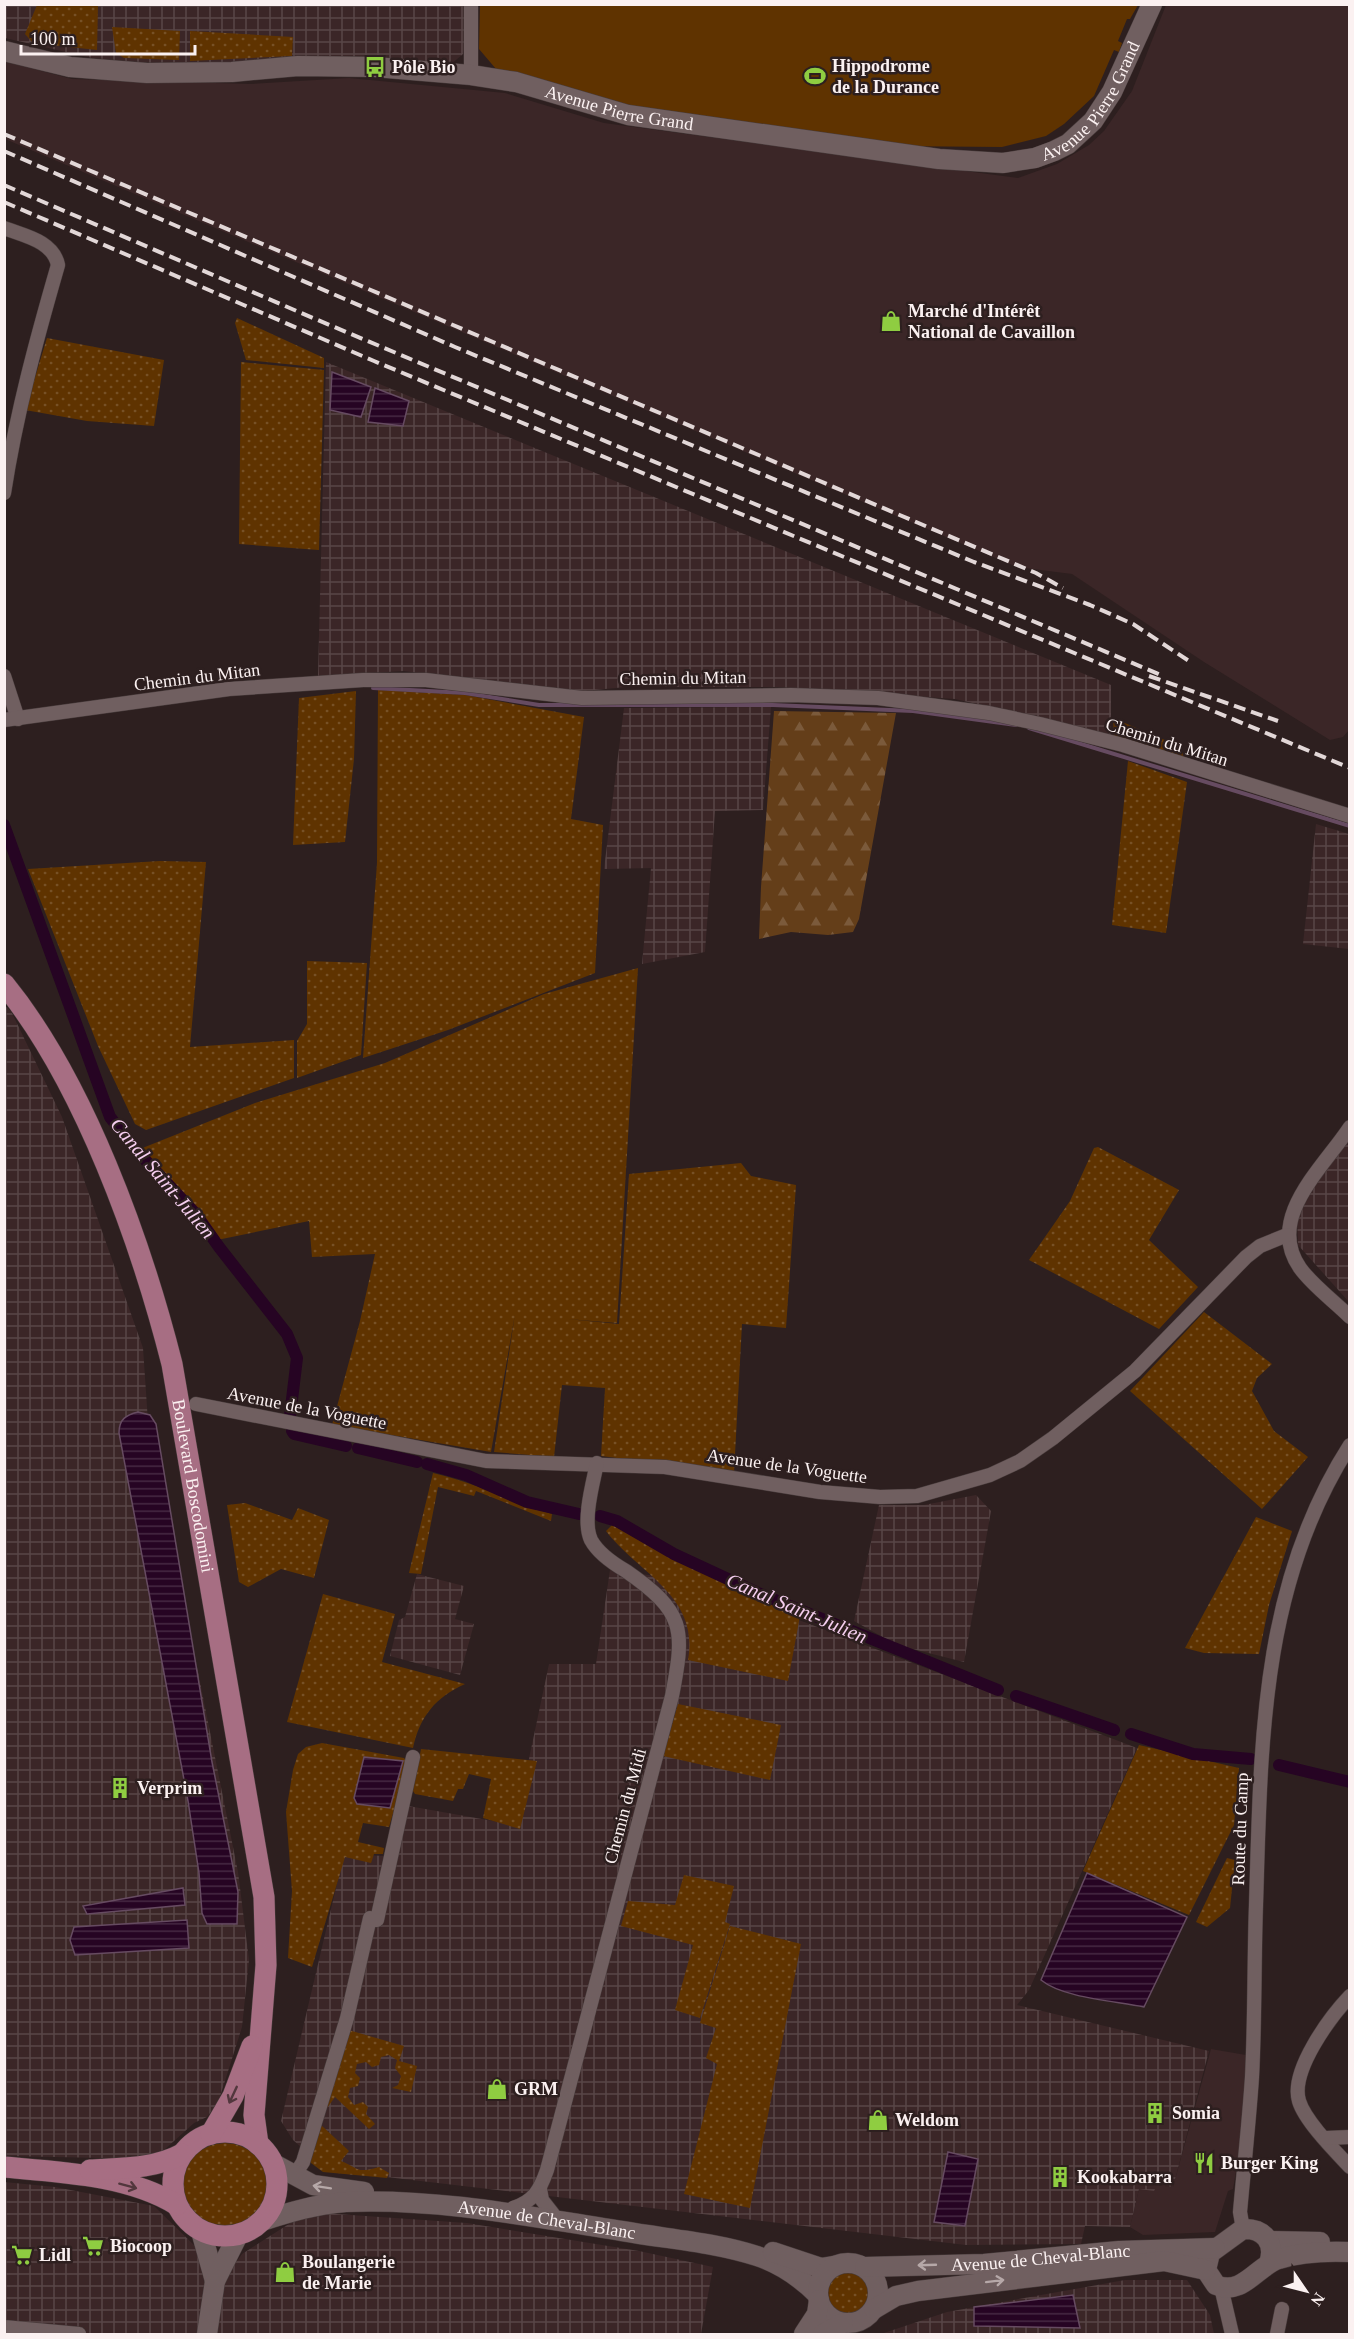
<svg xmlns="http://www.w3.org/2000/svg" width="1354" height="2339" font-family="'Times New Roman',serif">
  <defs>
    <pattern id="industrial-grid" width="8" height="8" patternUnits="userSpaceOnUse" patternTransform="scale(1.5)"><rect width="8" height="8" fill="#3b2627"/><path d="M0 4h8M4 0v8" fill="none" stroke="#584647"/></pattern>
    <pattern id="grass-dots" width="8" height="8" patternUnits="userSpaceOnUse" patternTransform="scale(1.5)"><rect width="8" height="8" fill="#5f3300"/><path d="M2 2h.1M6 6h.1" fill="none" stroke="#775126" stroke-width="1.8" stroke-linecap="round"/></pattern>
    <pattern id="forest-firs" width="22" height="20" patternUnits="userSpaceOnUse" patternTransform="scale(1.5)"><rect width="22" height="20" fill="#643e19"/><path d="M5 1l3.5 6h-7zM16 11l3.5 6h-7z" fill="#7b5a3b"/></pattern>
    <pattern id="water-rules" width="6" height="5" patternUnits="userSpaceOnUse" patternTransform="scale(1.5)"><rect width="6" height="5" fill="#260423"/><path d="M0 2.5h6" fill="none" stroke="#462943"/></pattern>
  </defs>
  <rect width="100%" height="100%" fill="#2d1f1f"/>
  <g fill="#3b2627">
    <polygon points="1166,5 1349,5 1349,730 1343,737 1330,740 1204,662 1072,574 1017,567 5,139 4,61 72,79 250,84 349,78 505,93 604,123 1018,178 1057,164 1089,145 1104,131 1132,91"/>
    <polygon points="1211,2049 1246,2055 1243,2130 1233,2189 1228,2191 1215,2232 1143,2235 1130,2227 1139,2189 1156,2185 1173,2187"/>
  </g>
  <g fill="url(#industrial-grid)">
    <polygon points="4,5 465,5 465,45 463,54 450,65 187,66 92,58 5,38"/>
    <polygon points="326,362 1111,685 1111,735 955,699 777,687 626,687 584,691 503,685 404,671 318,676"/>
    <polygon points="771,707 763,810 715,811 705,952 642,964 651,868 604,869 624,708"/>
    <polygon points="1316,824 1349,834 1349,949 1303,944"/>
    <polygon points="4,1005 11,1011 62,1117 143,1348 148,1422 238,1872 249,1960 242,2027 218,2103 207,2117 194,2123 154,2159 5,2156"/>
    <polygon points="1349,1137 1349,1302 1298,1245 1297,1218 1314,1187"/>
    <polygon points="976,1495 991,1511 964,1662 897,1645 854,1621 879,1505 924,1505"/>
    <polygon points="610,1570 679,1579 807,1623 1137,1748 1029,1990 1017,2005 1209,2051 1173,2187 1157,2185 1154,2191 1139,2189 1130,2227 1085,2226 1081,2244 966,2245 327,2170 293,2140 281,2121 344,1854 384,1856 397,1804 515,1825 549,1664 596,1664"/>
    <polygon points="417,1574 464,1586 455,1619 474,1624 460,1675 390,1656 399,1620 405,1617"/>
    <polygon points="4,2182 55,2187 154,2206 199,2250 237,2261 242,2254 292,2222 322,2213 467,2223 639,2251 713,2267 701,2334 5,2334"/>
    <polygon points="1125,2280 1187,2280 1210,2315 1214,2334 881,2334 947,2312"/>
  </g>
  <g fill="url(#grass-dots)">
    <polygon points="37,5 98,5 97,50 33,43 25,34"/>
    <polygon points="112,27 180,31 179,60 124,58 116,53"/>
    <polygon points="190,31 293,37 292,56 190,61"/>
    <polygon points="237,318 324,358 324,368 246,360 235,323"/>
    <polygon points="47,338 164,360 154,426 87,421 25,410"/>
    <polygon points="241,362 324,370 319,550 239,544"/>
    <polygon points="378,690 465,695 584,717 571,819 603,825 595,973 448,1030 363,1058 377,863"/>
    <polygon points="356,691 354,759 345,842 293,845 299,698"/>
    <polygon points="1113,718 1179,746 1185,757 1114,736"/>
    <polygon points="1128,761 1187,782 1166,933 1112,925"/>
    <polygon points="160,861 206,862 190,1047 294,1040 294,1078 146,1130 135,1124 98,1046 28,869"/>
    <polygon points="307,961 367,963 361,1055 297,1078 297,1041 307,1024"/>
    <polygon points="638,968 617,1323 567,1319 619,1324 629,1174 741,1163 751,1176 796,1185 786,1328 742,1324 734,1473 601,1456 605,1388 562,1385 554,1457 494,1452 515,1314 491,1452 332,1425 360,1321 375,1254 312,1257 309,1221 217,1240 196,1210 140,1149 255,1103 385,1063 544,994"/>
    <polygon points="1098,1147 1179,1190 1149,1240 1198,1287 1159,1329 1029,1260 1070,1201 1094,1148"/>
    <polygon points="1204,1312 1272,1364 1257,1378 1252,1391 1274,1431 1308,1457 1262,1509 1130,1391"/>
    <path d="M433 1473C474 1482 512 1502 552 1514L551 1521 476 1491 474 1496 438 1487 421 1574 409 1573Z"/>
    <polygon points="245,1503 292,1520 298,1508 329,1520 314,1578 281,1569 248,1587 239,1582 227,1505"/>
    <polygon points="1256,1517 1292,1531 1269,1605 1259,1654 1204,1653 1185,1648"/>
    <path d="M612 1525 800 1616 788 1681 688 1660C700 1596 639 1574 606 1531Z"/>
    <path d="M323 1594 395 1614 382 1662 465 1684C436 1697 420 1716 413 1748L287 1722Z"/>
    <polygon points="678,1704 781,1725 770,1780 663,1756"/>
    <polygon points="322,1743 404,1758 408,1763 389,1827 363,1823 358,1842 384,1848 383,1854 374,1854 371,1863 345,1857 312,1967 288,1958 292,1891 286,1812 293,1770 298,1754 306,1747"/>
    <polygon points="1139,1745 1239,1768 1234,1825 1189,1915 1083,1871"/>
    <polygon points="421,1749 537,1761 520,1829 483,1818 491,1779 469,1774 463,1789 458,1789 453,1801 415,1794 413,1791"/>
    <polygon points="1227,1858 1235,1860 1230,1908 1207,1927 1196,1922"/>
    <polygon points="684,1875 734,1886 725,1922 730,1924 700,2018 675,2010 693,1945 621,1926 628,1901 675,1905"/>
    <polygon points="730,1926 801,1944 750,2208 684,2194 717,2064 706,2058 716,2028 700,2023"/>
    <polygon points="345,2029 404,2046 399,2061 417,2066 411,2092 392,2088 398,2085 401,2076 395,2068 397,2060 389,2055 381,2057 379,2065 372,2067 366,2062 357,2064 355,2073 360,2078 358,2086 350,2088 348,2097 354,2105 363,2102 368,2107 366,2114 375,2124 369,2129 335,2097 322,2115"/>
    <path d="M321 2125 349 2151 341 2161C359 2168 355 2174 379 2167L389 2173 387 2178 323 2172 307 2160Z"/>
    <circle cx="225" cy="2186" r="43"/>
    <circle cx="848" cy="2293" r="24"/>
  </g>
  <polygon fill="url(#forest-firs)" points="774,711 896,713 859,919 853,932 828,935 791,932 759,939 761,887"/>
  <polygon fill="#5f3300" points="480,5 1138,5 1130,19 1127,19 1118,41 1122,43 1119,52 1114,50 1094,96 1064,124 1046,136 1002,147 886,146 626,106 496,69 479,49"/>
  <g fill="url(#water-rules)" stroke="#664b61" stroke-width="1.5">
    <polygon points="332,372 371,387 361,417 330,410"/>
    <polygon points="375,388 409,401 403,426 368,422"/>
    <path d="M138 1412 150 1415 156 1424 212 1762 238 1892 237 1924H207L202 1913 199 1873 188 1801 119 1433C119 1419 126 1415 138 1412Z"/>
    <polygon points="364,1757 403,1761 390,1808 357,1804 354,1798"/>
    <path d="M1087 1873 1187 1917 1144 2007C1115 2001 1063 1998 1041 1980Z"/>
    <polygon points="183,1888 185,1905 87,1914 83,1906"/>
    <polygon points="187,1920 189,1948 75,1955 70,1940 74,1927"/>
    <polygon points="948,2152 978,2159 965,2226 934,2222"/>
    <polygon points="1073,2295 1080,2328 974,2326 974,2307"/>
  </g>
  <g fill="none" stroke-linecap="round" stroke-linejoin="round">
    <g stroke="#664b61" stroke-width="4">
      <polyline points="373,688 465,693 539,705 773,705 913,711 1016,725"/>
      <polyline points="1029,728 1350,826"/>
    </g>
    <g stroke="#260423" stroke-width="12">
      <polyline points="4,825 110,1117 135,1149 195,1213 219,1247 287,1334 297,1358 290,1416"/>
      <polyline points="292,1431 294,1434 346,1446"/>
      <polyline points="358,1448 417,1462"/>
      <polyline points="427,1464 466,1475 527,1502 579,1514"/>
      <polyline points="600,1516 617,1521 674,1554 758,1593 998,1690"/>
      <polyline points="1016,1696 1114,1730"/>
      <polyline points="1131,1734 1193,1754 1251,1759"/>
      <polyline points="1279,1765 1350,1782"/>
    </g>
    <defs>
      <g id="street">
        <polyline points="471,75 471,4"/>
        <path d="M4 228C25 236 53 241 58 265 36 341 16 415 4 493"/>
        <polyline points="4,676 18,719"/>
        <polyline points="4,720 229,689 363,680 426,680 582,698 791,695 878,698 989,713 1040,724 1123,745 1350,816"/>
        <path d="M1350 1127C1323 1168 1265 1218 1300 1268 1313 1286 1334 1301 1350 1317"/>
        <polyline points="196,1404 486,1461 665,1467 820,1492 880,1497 917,1496 990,1475 1020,1461 1053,1438 1135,1371 1246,1257 1260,1246 1287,1235"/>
        <path d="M1350 1996C1330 2017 1290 2071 1299 2101 1305 2121 1335 2151 1350 2167"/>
        <polyline points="1326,2138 1350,2137"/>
        <polyline points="294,2176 303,2162 347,2018 370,1918 377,1920 413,1757"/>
        <polyline points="540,2189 542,2200 553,2214"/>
        <path d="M513 2208C534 2201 540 2190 547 2170L672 1696C685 1629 685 1612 626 1571 614 1564 598 1553 591 1540 582 1521 593 1483 597 1463"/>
        <path d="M1243 2229 1240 2212C1244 2167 1249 2122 1252 2077 1255 2020 1254 1962 1256 1905 1261 1745 1260 1585 1350 1445"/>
        <polyline points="1221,2287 1232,2334"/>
        <polyline points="4,2327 79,2334"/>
        <polyline points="1277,2334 1282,2309"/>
      </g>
      <g id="secondary">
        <path id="s1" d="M4 51 70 67 147 73 232 72 298 66 375 67 471 75 516 82 628 115 939 159 1003 163 1035 158 1054 151 1068 144 1093 121 1112 92 1152 4"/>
        <polyline points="274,2164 313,2185 364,2192"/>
        <path id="s2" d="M262 2221C290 2212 317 2204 346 2202 438 2198 532 2217 622 2231 667 2239 714 2242 757 2256 781 2264 800 2277 818 2295"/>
        <polyline points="201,2231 215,2281"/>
        <polyline points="1270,2241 1320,2242"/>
        <polyline points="773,2252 821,2268 833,2266"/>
        <circle cx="848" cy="2293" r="30"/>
        <path d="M1269 2263C1276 2243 1264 2228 1243 2229L1210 2253 1206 2270 1216 2285C1242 2297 1258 2265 1279 2259 1301 2252 1326 2251 1350 2252"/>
        <path id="s3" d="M865 2267 984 2264 1119 2251 1215 2248"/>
        <polyline points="874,2309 896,2296 918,2291 1164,2261 1206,2270"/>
        <polyline points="207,2334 215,2281 238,2235"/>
        <polyline points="804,2334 817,2314 819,2300"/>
        <polyline points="823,2334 843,2323"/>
      </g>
      <g id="primary">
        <path id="s4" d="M4 984C84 1082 141 1242 172 1364L264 1897 266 1965 254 2115 258 2144"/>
        <circle cx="225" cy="2184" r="52"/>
        <polyline points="211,2134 233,2096 252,2046"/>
        <path d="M4 2167C60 2172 129 2175 177 2205"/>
        <path d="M90 2170C122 2168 154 2169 182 2154"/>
      </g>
    </defs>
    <use href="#street" stroke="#483c3c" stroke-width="15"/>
    <use href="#secondary" stroke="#483c3c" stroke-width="21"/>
    <use href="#primary" stroke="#483c3c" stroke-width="22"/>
    <use href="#street" stroke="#705f60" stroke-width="14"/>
    <use href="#secondary" stroke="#705f60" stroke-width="20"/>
    <use href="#primary" stroke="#a76e83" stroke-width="21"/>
    <g stroke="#e2d7d7" stroke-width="4" stroke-dasharray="12 6" stroke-linecap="butt">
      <polyline points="4,134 1036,573 1063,588"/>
      <polyline points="4,151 455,347 974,562 1090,605 1133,624 1189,661"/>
      <polyline points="4,185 313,318 1161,675"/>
      <polyline points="4,202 374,361 1350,768"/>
      <polyline points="1149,676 1278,721"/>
    </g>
  </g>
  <defs><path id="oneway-shaft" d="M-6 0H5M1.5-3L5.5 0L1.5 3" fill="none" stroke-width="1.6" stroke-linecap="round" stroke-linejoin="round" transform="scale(1.5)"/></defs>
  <g stroke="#52373d">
    <use href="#oneway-shaft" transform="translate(233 2095) rotate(115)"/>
    <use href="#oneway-shaft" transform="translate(128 2186) rotate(15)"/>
  </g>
  <g stroke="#b6a8a8">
    <use href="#oneway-shaft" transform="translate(322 2187) rotate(-171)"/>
    <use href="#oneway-shaft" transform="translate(927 2265) rotate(178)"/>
    <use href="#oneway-shaft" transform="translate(995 2281) rotate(-7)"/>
  </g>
  <defs>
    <symbol id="bus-bare" viewBox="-9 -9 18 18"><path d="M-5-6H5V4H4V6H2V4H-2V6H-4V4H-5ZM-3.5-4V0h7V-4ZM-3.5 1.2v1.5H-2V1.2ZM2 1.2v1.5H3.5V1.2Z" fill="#8fcd41" stroke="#2d1f1f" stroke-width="2.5" paint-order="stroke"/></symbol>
    <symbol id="stadium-bare" viewBox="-9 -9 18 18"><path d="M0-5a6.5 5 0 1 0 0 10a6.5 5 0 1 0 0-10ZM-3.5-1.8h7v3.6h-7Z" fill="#8fcd41" stroke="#2d1f1f" stroke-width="2.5" paint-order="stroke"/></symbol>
    <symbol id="shop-bare" viewBox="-9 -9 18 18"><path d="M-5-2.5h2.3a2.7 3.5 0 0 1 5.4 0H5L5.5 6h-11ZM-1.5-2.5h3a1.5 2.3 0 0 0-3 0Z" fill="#8fcd41" stroke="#2d1f1f" stroke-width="2.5" paint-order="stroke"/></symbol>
    <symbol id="building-bare" viewBox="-9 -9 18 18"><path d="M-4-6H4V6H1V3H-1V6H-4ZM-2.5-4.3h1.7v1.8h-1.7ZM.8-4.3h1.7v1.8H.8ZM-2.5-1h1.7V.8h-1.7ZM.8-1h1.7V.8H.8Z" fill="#8fcd41" stroke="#2d1f1f" stroke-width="2.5" paint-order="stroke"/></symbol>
    <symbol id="restaurant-bare" viewBox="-9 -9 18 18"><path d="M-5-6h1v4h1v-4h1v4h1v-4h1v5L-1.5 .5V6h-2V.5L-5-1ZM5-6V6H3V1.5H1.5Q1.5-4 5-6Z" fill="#8fcd41" stroke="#2d1f1f" stroke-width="2.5" paint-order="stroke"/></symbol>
    <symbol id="supermarket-bare" viewBox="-9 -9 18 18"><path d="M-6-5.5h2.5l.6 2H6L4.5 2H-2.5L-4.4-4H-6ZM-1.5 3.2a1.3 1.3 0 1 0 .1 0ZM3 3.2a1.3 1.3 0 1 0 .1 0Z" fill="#8fcd41" stroke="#2d1f1f" stroke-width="2.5" paint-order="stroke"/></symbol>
  </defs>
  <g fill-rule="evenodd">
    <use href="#bus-bare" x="360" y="52" width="30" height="30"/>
    <use href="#stadium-bare" x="800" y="61" width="30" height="30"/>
    <use href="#shop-bare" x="876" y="306" width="30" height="30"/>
    <use href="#building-bare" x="105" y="1773" width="30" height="30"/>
    <use href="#shop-bare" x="482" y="2074" width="30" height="30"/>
    <use href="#building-bare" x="1140" y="2098" width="30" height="30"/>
    <use href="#shop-bare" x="863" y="2105" width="30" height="30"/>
    <use href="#restaurant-bare" x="1189" y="2148" width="30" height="30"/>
    <use href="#building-bare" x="1045" y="2162" width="30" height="30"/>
    <use href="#supermarket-bare" x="78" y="2231" width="30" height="30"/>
    <use href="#supermarket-bare" x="7" y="2240" width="30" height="30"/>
    <use href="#shop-bare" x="270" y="2257" width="30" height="30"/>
  </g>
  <g text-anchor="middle" stroke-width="5" stroke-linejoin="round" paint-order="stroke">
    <g font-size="18" font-weight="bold" fill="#fbf1f1" stroke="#2d1f1f" text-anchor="start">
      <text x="832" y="72">Hippodrome<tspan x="832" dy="21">de la Durance</tspan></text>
      <text x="392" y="73">Pôle Bio</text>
      <text x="908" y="317">Marché d'Intérêt<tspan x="908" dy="21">National de Cavaillon</tspan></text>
      <text x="137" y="1794">Verprim</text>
      <text x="514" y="2095">GRM</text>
      <text x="1172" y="2119">Somia</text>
      <text x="895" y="2126">Weldom</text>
      <text x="1221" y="2169">Burger King</text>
      <text x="1077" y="2183">Kookabarra</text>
      <text x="110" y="2252">Biocoop</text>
      <text x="39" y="2261">Lidl</text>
      <text x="302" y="2268">Boulangerie<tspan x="302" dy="21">de Marie</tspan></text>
    </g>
    <g font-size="18" fill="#fbf1f1" stroke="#2d1f1f">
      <text dy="6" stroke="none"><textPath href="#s1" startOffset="1126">Avenue Pierre Grand</textPath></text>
      <text dy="6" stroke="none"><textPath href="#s1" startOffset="622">Avenue Pierre Grand</textPath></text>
      <text transform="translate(197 677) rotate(-7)" y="6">Chemin du Mitan</text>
      <text transform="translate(683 678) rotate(-1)" y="6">Chemin du Mitan</text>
      <text transform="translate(1167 742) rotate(17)" y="6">Chemin du Mitan</text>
      <text transform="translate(307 1408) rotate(11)" y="6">Avenue de la Voguette</text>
      <text transform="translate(787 1466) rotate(8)" y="6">Avenue de la Voguette</text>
      <text dy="6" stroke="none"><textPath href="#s4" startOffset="542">Boulevard Boscodomini</textPath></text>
      <text transform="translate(625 1806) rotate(-75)" y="6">Chemin du Midi</text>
      <text transform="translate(1240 1829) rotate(-88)" y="6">Route du Camp</text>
      <text dy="6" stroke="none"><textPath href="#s2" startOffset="288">Avenue de Cheval-Blanc</textPath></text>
      <text dy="6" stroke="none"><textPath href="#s3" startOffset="176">Avenue de Cheval-Blanc</textPath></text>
    </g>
    <g font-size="20" font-style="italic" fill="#f5ceef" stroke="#2d1f1f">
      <text transform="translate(163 1178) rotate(50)" y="7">Canal Saint-Julien</text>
      <text transform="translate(797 1608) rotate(23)" y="7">Canal Saint-Julien</text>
    </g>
  </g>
  <rect width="1354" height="2339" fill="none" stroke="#fbf1f1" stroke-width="12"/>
  <g transform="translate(1306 2291) rotate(125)" stroke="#2d1f1f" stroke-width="4.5" paint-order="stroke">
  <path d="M0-4.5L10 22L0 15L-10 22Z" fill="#fbf1f1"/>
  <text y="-9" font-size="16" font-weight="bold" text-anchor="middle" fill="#fbf1f1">N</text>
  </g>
  <path d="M21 45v9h174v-9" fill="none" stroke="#fbf1f1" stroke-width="3"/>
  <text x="30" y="45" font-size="18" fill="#fbf1f1" stroke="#2d1f1f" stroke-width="4.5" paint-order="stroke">100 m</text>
</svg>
